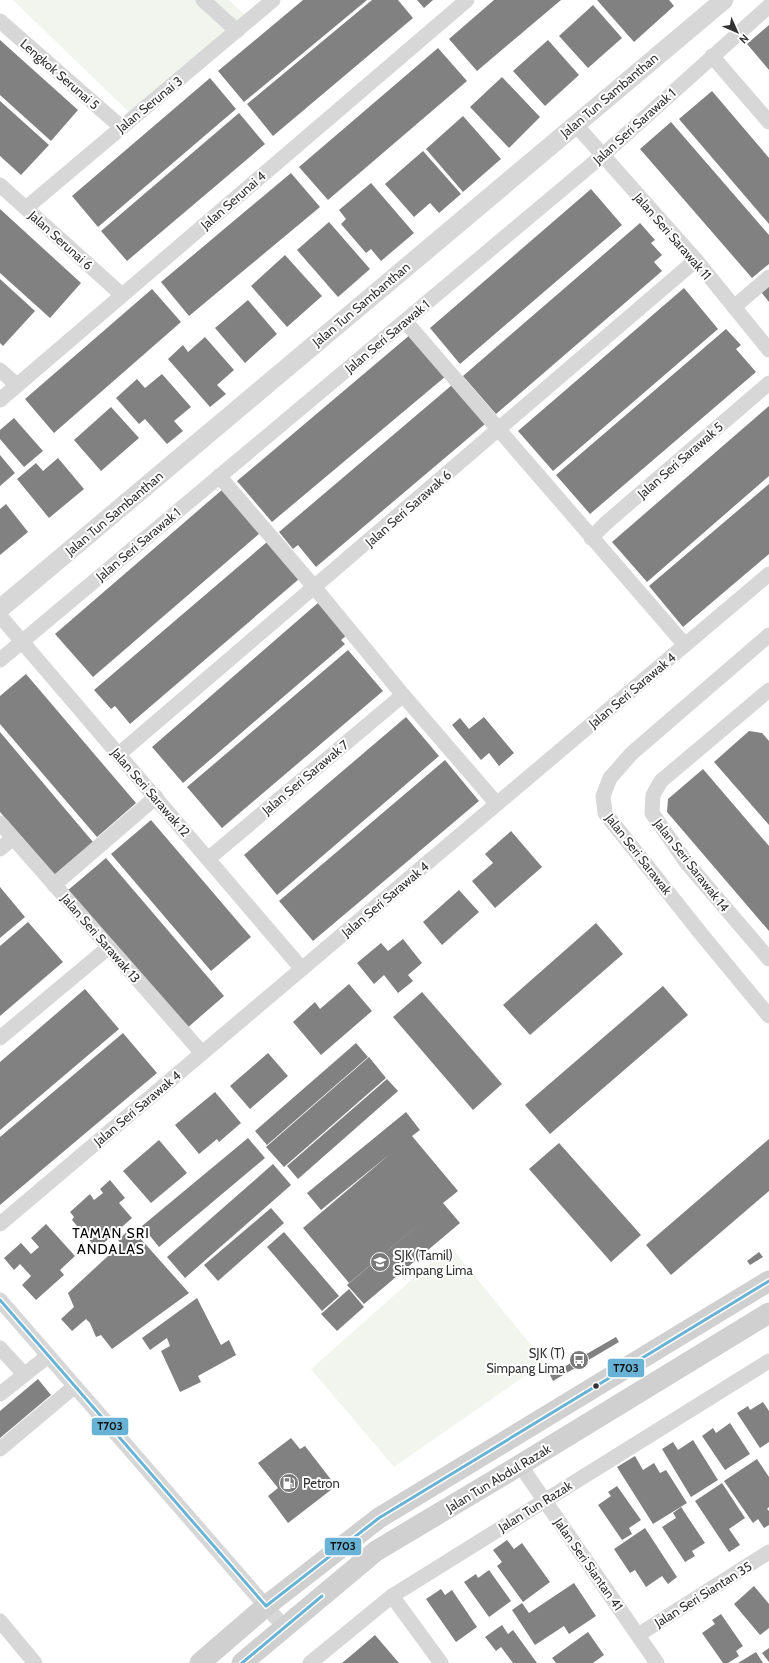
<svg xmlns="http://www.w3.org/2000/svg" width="769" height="1663" font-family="Cabin,sans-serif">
  <rect width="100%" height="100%" fill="#fff"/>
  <g fill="#f1f5ed">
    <polygon points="13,0 229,0 247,17 130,113"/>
    <polygon points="450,1246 545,1362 394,1467 311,1369"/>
  </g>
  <g fill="#818181">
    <polygon points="303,0 367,0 244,102 218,71"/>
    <polygon points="372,0 398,0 413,18 273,136 247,104"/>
    <polygon points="417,0 433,0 424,8"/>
    <polygon points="494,0 561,0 477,71 449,39"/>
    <polygon points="597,0 669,0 674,6 634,42"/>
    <polygon points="593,5 622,38 588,68 559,36"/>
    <polygon points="769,25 769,70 747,44"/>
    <polygon points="0,40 78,110 51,141 0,95"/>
    <polygon points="548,40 579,75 545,106 513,71"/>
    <polygon points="438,48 467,81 328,200 299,167"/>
    <polygon points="502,77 540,117 509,148 470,107"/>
    <polygon points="210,78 236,109 98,227 72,196"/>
    <polygon points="712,91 769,158 769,224 679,119"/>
    <polygon points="0,101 49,145 21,175 0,156"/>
    <polygon points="239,113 265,144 127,261 101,231"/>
    <polygon points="463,116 501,159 463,192 426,149"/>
    <polygon points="671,122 769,235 769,264 752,278 640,149"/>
    <polygon points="423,151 461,194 439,213 430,203 414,217 385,184"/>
    <polygon points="291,173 320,207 189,316 161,282"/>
    <polygon points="371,183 414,233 381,261 371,249 366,253 341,224 346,219 339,210"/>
    <polygon points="591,189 622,225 460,364 430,328"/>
    <polygon points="0,209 81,283 50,318 0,273"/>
    <polygon points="329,222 370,269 338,297 297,250"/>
    <polygon points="640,223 655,240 651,243 662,255 654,262 662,271 496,414 463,376"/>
    <polygon points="285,255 322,296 287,327 251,286"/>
    <polygon points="0,279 35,311 3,346 0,343"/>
    <polygon points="769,286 769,302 761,292"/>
    <polygon points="684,288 718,329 553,471 518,431"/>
    <polygon points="152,289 181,322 54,433 25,399"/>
    <polygon points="248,300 277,334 245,363 215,328"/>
    <polygon points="726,329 741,345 736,349 756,372 590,514 556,475"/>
    <polygon points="411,334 446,376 272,522 237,481"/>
    <polygon points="205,337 234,370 217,385 226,394 210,407 168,359 183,345 188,352"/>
    <polygon points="162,374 191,407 174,421 183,431 167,444 145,419 139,424 116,398 137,379 145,388"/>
    <polygon points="452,385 485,424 316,567 298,545 293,549 279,532"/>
    <polygon points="769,406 769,476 647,582 612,542"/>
    <polygon points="111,407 139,438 101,471 74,440"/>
    <polygon points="14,418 43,451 24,467 0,439 0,430"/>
    <polygon points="0,455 15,473 0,486"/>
    <polygon points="58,458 84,489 49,518 17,479 36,463 43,471"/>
    <polygon points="769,484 769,554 683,627 649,586"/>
    <polygon points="223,489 260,533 93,677 55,634"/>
    <polygon points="6,504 28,532 0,555 0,509"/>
    <polygon points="267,542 299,579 130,724 115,706 111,709 94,690"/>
    <polygon points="319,602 347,635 341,640 345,644 183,783 152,747"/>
    <polygon points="348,650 383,691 222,828 187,787"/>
    <polygon points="26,674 136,803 97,837 0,724 0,696"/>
    <polygon points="406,717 439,756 277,895 244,855"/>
    <polygon points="484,717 514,753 499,766 489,753 481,760 452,725 460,718 469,729"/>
    <polygon points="749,731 762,733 769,741 769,825 714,762"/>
    <polygon points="0,732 93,842 54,875 0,812"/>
    <polygon points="445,760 479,801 313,941 279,901"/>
    <polygon points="703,769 769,846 769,931 667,812 668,799"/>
    <polygon points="151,820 251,937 211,971 111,854"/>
    <polygon points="511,831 542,867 495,908 472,881 493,863 485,854"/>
    <polygon points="106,858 224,996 186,1029 67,891"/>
    <polygon points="0,887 25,917 0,938"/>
    <polygon points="459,890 479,912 442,945 423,922"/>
    <polygon points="28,922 63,962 0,1016 0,946"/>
    <polygon points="596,923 623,954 530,1035 503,1005"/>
    <polygon points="403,939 422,963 408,975 413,981 398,993 384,975 374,984 357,963 381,943 388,951"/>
    <polygon points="349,984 372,1011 321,1055 293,1022 315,1002 320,1009"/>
    <polygon points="663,986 688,1015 550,1134 525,1105"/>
    <polygon points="85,989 119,1029 0,1130 0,1062"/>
    <polygon points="422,992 502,1084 473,1110 393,1017"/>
    <polygon points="123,1033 157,1073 0,1205 0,1137"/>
    <polygon points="356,1043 368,1057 267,1145 255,1131"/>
    <polygon points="268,1053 288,1076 250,1109 230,1086"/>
    <polygon points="369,1057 386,1078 284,1167 266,1147"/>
    <polygon points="387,1079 398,1091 298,1179 287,1166"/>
    <polygon points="215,1092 241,1123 219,1142 217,1139 199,1154 175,1125"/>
    <polygon points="406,1112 420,1130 412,1136 458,1191 443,1203 460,1223 364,1304 347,1285 429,1216 349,1283 303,1228 390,1154 321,1210 307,1193"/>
    <polygon points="248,1138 265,1158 159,1247 142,1226"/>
    <polygon points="769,1139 769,1191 671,1275 646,1245"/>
    <polygon points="159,1140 187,1173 151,1203 123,1171"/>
    <polygon points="559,1143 641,1235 611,1262 529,1169"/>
    <polygon points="273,1164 291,1185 185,1278 167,1257"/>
    <polygon points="110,1180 125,1198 119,1203 132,1218 97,1249 72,1220 74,1217 70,1212 90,1194 94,1200 103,1193 100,1189"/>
    <polygon points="271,1208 284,1223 218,1281 204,1265"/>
    <polygon points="46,1224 75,1256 60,1270 64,1275 36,1300 22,1285 31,1276 20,1264 14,1270 4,1258 21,1243 31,1254 39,1247 31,1238"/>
    <polygon points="131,1228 189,1293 112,1349 101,1335 96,1337 90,1323 86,1319 72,1331 61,1319 74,1307 68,1293 121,1244 118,1240"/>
    <polygon points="284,1232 339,1296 322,1311 267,1247"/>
    <polygon points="759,1252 763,1257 750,1265 747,1261"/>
    <polygon points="349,1289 364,1307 337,1331 321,1314"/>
    <polygon points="197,1298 221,1345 229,1340 236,1355 198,1376 201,1382 180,1392 161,1351 170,1346 167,1338 150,1350 142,1338"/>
    <polygon points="616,1337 619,1342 553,1381 550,1375"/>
    <polygon points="38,1379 51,1395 0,1438 0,1411"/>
    <polygon points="763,1402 769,1411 769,1442 760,1448 737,1413 748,1406 750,1410"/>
    <polygon points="730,1423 750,1454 725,1470 702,1436 713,1428 716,1433"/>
    <polygon points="291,1438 300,1449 305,1446 336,1486 288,1523 268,1496 278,1488 258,1463"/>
    <polygon points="693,1440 718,1480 691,1497 662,1449 673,1442 678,1450"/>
    <polygon points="635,1456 643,1470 654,1463 660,1473 666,1470 687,1503 653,1524 617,1467"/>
    <polygon points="757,1459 769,1477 769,1507 767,1509 769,1511 769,1525 764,1528 758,1519 753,1523 724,1481"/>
    <polygon points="722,1483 745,1518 729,1529 740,1545 729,1552 695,1501"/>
    <polygon points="617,1486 641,1520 629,1528 632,1534 622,1540 598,1505 611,1496 608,1492"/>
    <polygon points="681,1507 705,1543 692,1551 695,1556 685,1562 662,1527 676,1518 673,1513"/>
    <polygon points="645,1528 677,1577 668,1584 662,1576 646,1587 635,1570 630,1573 614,1549"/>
    <polygon points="507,1540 514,1549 522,1543 550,1582 523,1602 497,1566 502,1562 493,1550"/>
    <polygon points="489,1570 511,1601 489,1617 464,1582 476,1574 478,1578"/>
    <polygon points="574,1583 596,1616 569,1634 564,1626 535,1645 512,1610 522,1603 529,1613"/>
    <polygon points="754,1586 769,1604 769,1628 760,1635 734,1604"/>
    <polygon points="441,1589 445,1595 452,1590 477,1627 456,1642 426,1599"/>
    <polygon points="721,1614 743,1646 736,1651 739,1656 728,1663 723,1663 702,1633 715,1624 712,1620"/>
    <polygon points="502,1625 508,1634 513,1630 537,1663 513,1663 501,1647 496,1651 485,1637"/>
    <polygon points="588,1632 604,1655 593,1663 556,1663 552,1658"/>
    <polygon points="375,1635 399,1663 342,1663 354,1653"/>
    <polygon points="769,1648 769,1662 762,1653"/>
    <polygon points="756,1652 763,1663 738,1663"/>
  </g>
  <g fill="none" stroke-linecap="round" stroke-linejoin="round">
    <g stroke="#d7d7d7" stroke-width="15">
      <polyline points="203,0 237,31"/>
      <polyline points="0,21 121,127"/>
      <polyline points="712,56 769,122"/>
      <polyline points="575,124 696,260 769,350"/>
      <polyline points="0,185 122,295"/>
      <polyline points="26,208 273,0"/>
      <polyline points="734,307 769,277"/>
      <polyline points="405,321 685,645"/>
      <polyline points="0,370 17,385"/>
      <polyline points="0,400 467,0"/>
      <polyline points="219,476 315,588 403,695 497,804"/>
      <polyline points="591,538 606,523 769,383"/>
      <polyline points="0,616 302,969"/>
      <polyline points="769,635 632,753 610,778 603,796 605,813 702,935 769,1016"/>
      <polyline points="0,660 603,155 769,6"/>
      <polyline points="769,690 661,781 653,795 652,813 686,862 769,959"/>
      <polyline points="119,754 696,260"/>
      <polyline points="0,823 202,1053"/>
      <polyline points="0,849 13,838"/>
      <polyline points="208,859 403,695"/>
      <polyline points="54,885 156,797"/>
      <polyline points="0,1038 109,947"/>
      <polyline points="0,1224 769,574"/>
      <polyline points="0,1300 284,1627"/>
      <polyline points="0,1348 24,1374"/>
      <polyline points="0,1394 48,1356"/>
      <polyline points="0,1449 75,1386"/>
      <polyline points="520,1465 657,1663"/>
      <polyline points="392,1596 441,1663"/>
      <polyline points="0,1621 35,1663"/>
      <polyline points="638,1635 769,1552"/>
      <polyline points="310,1663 392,1596 769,1361"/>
    </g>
    <polyline stroke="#d7d7d7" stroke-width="19" points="0,609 724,0"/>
    <g stroke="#d0d0d0" stroke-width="21">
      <polyline points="200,1663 266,1606 379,1518 769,1281"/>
      <polyline points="242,1663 376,1551 520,1465 769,1313"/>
    </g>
    <defs>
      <g id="bus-1">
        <polyline points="0,1300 266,1606 379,1518 769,1281"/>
        <polyline points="242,1663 322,1596"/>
      </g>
    </defs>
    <use href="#bus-1" stroke="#fff" stroke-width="6"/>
    <use href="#bus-1" stroke="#68b3d5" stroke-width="3"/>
  </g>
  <defs>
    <symbol id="school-disc" viewBox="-11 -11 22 22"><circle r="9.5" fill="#7a7a7a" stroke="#fff"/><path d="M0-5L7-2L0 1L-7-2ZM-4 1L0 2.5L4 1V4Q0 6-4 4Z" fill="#fff"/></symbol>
    <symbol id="bus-disc" viewBox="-11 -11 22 22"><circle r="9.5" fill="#7a7a7a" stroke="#fff"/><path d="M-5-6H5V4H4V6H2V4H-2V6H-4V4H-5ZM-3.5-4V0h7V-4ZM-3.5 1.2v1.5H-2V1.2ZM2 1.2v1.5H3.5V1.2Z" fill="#fff"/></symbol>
    <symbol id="fuel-disc" viewBox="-11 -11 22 22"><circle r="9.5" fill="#7a7a7a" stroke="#fff"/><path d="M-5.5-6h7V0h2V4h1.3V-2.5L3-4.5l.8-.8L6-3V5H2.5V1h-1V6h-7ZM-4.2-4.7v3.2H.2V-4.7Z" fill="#fff"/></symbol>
  </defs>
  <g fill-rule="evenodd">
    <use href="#school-disc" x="369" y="1251" width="22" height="22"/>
    <use href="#bus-disc" x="568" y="1349" width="22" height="22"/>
    <use href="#fuel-disc" x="278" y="1472" width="22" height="22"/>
  </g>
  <circle fill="#333" stroke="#fff" stroke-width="1.5" cx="596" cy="1386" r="3.5"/>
  <g text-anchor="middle" stroke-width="4" stroke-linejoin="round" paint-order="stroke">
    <g font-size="13" fill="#333" stroke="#fff">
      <text transform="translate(60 74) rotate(41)" y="5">Lengkok Serunai 5</text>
      <text transform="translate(609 95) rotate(-40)" y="5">Jalan Tun Sambanthan</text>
      <text transform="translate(149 104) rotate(-39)" y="5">Jalan Serunai 3</text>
      <text transform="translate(634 126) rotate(-42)" y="5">Jalan Seri Sarawak 1</text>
      <text transform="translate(233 200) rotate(-41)" y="5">Jalan Serunai 4</text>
      <text transform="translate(673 236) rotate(49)" y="5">Jalan Seri Sarawak 11</text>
      <text transform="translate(61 240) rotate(42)" y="5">Jalan Serunai 6</text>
      <text transform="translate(361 304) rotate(-40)" y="5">Jalan Tun Sambanthan</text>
      <text transform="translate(387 336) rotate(-40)" y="5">Jalan Seri Sarawak 1</text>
      <text transform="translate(680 460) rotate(-41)" y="5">Jalan Seri Sarawak 5</text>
      <text transform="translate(408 508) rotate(-41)" y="5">Jalan Seri Sarawak 6</text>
      <text transform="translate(114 513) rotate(-40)" y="5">Jalan Tun Sambanthan</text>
      <text transform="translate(138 544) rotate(-40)" y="5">Jalan Seri Sarawak 1</text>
      <text transform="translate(632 690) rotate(-40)" y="5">Jalan Seri Sarawak 4</text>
      <text transform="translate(305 777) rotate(-40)" y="5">Jalan Seri Sarawak 7</text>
      <text transform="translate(151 792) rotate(49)" y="5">Jalan Seri Sarawak 12</text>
      <text transform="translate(639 854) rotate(52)" y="5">Jalan Seri Sarawak</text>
      <text transform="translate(692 865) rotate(52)" y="5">Jalan Seri Sarawak 14</text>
      <text transform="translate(385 899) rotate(-40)" y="5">Jalan Seri Sarawak 4</text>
      <text transform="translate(101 938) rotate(49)" y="5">Jalan Seri Sarawak 13</text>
      <text transform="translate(137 1108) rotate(-40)" y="5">Jalan Seri Sarawak 4</text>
      <text transform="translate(498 1478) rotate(-31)" y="5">Jalan Tun Abdul Razak</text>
      <text transform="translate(535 1506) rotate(-32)" y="5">Jalan Tun Razak</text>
      <text transform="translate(589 1564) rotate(55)" y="5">Jalan Seri Siantan 41</text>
      <text transform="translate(703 1594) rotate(-32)" y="5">Jalan Seri Siantan 35</text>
    </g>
    <g font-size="13" fill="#333" stroke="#fff" text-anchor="start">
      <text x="394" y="1260">SJK (Tamil)<tspan x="394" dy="15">Simpang Lima</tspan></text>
      <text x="565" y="1358" text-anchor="end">SJK (T)<tspan x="565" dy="15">Simpang Lima</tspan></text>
      <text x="303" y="1488">Petron</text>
    </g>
    <g font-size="14" letter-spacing="1" fill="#000" stroke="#fff">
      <text x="111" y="1238">TAMAN SRI<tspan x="111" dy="16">ANDALAS</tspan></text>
    </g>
  </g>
  <g stroke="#fff" stroke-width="1.5">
    <rect x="607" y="1358" width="38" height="20" rx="4" fill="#68b3d5"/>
    <rect x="91" y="1417" width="38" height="19" rx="4" fill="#68b3d5"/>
    <rect x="324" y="1537" width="38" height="19" rx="4" fill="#68b3d5"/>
  </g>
  <g font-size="11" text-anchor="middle" font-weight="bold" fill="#111">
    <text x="626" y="1372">T703</text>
    <text x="110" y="1430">T703</text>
    <text x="343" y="1550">T703</text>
  </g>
  <g transform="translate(737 32) rotate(135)" stroke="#ffffff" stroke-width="3" paint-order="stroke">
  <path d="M0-3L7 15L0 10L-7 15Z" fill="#333333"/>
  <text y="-6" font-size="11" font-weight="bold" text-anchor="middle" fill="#333333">N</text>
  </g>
</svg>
